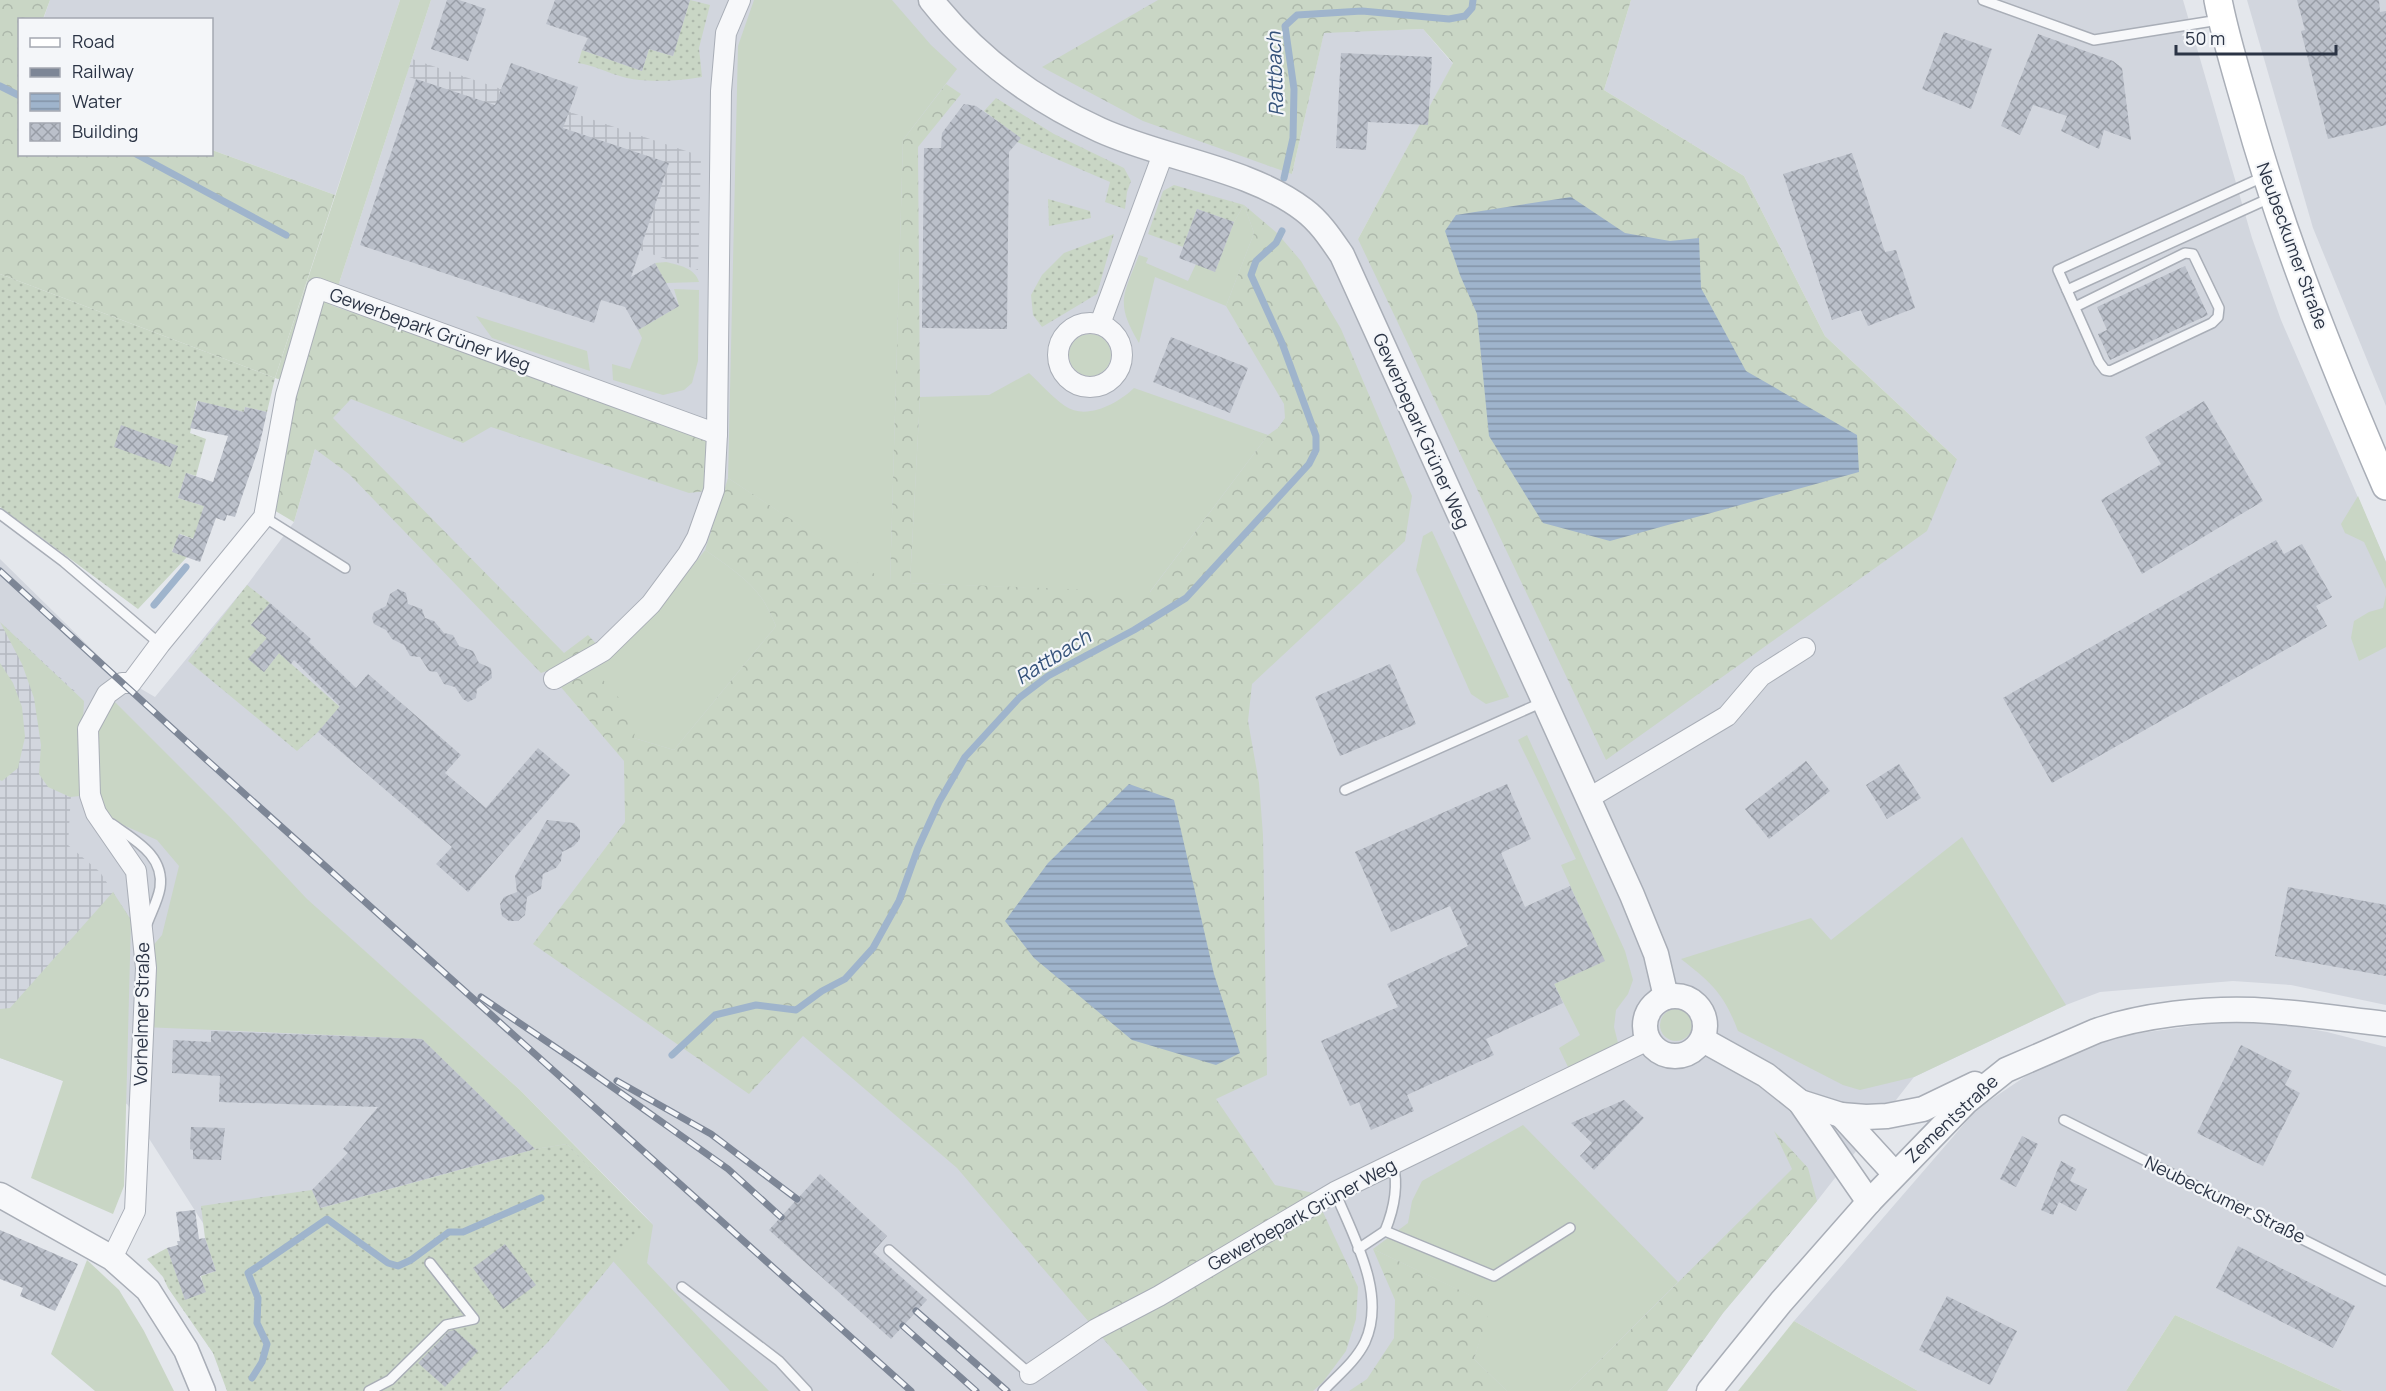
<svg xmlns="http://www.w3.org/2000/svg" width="2386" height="1391" font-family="Manrope,sans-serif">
  <defs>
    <pattern id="industrial-grid" width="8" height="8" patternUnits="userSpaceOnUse" patternTransform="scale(1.5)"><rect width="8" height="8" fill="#d2d6de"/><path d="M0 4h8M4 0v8" fill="none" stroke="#b4b8c0"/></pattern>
    <pattern id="forest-crowns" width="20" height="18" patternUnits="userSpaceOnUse" patternTransform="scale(1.5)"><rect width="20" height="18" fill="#c9d6c5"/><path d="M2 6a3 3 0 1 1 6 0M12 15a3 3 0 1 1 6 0" fill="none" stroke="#adb8ab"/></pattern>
    <pattern id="garden-dots" width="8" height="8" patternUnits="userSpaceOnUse" patternTransform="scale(1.5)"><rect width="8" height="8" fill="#c9d6c5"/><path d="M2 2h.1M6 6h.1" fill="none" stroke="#adb8ab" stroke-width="1.8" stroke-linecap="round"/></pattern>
    <pattern id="water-rules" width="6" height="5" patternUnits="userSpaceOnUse" patternTransform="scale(1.5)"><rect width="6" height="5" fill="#9fb4cc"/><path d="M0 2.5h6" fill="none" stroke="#8293a7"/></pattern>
    <pattern id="building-cross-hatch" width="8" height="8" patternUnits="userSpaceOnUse" patternTransform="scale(1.5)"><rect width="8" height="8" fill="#bbc0ca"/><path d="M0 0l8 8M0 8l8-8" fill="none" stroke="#989da6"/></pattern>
  </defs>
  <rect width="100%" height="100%" fill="#e4e7ec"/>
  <g fill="#d2d6de" fill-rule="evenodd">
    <polygon points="50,0 400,0 335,195 212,150 212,20 43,20"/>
    <path d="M431 0H1180L1292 174 1324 32 1423 29 1453 64 1358 239 1957 459 1825 336 1744 176 1604 90 1631 0H2183L2252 238 2281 320 2386 562V1005L2291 985 2233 981 2100 992 2066 1005 1914 1077 1817 1201 1723 1313 1667 1391H310L127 1104 0 1058V559L119 676 155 697 247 585 294 522 315 449 305 388ZM334 924 520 1090 653 1224Z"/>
    <polygon points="2247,0 2386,0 2386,406 2313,228"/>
    <polygon points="2260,1020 2327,1032 2386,1047 2386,1391 2343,1391 2175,1315 2126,1391 1918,1391 1794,1321 1977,1109 2029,1074 2112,1037 2213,1023"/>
  </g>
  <g fill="url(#industrial-grid)">
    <polygon points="412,59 701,156 698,270 640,250 668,163 406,76"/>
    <polygon points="0,622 77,693 68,845 100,872 131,920 0,1058"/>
  </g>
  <g fill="#c9d6c5">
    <polygon points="400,0 431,0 305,388 275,378"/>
    <polygon points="754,0 892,0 931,45 957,69 903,140 890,585 728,478 738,46"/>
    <path d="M1244 205 1254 233 1226 306 1155 277 1139 343C1115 303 1123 296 1139 255L1148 258 1146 263 1188 281 1196 264 1215 272 1234 222Z"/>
    <path d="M666 262C679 265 695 268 699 282L666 283 655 263Z"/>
    <polygon points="674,289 699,290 698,361 692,383 684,390 663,395 613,380 612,364 630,369 642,338 638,330 679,306"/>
    <polygon points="476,316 587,351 590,371 492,338"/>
    <circle cx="1090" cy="355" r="21"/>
    <path d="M1029 373C1041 384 1052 397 1065 406 1086 421 1119 403 1134 388L1268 435 1149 593 910 583 920 397 989 395Z"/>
    <polygon points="2358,496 2386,562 2386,589 2364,542 2345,533 2341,524"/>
    <polygon points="1432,531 1509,697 1486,704 1471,694 1416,570 1423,536"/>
    <path d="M705 550C725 564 749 579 763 600 768 608 772 617 776 626L674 750 634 738 586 661 654 616Z"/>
    <polygon points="2386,595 2386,647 2359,661 2351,638 2354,621 2369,612 2383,608"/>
    <polygon points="0,622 84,701 82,739 85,783 80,796 70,797 48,787 39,774 41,745 34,698 22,664"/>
    <polygon points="0,663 13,683 22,707 25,737 18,768 2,781 0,780"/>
    <polygon points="107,694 229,816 307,899 520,1090 653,1225 647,1263 769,1391 730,1391 613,1261 643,1224 567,1144 535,1149 422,1039 143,1027 145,955 162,935 179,866 157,840 96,813 88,730"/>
    <polygon points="1527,735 1625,951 1633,980 1628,994 1616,1010 1614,1027 1619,1047 1569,1069 1559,1048 1580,1035 1554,984 1604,961 1561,865 1576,859 1518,740"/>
    <path d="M1962 837 2066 1005 1914 1077 1860 1090 1843 1085 1738 1031C1724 994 1712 983 1681 959L1811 918 1831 940Z"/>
    <polygon points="113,892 131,920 124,1186 113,1214 31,1178 63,1081 0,1058 0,1009 10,1008"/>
    <circle cx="1676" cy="1025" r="16"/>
    <polygon points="1523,1125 1678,1282 1569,1391 1507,1391 1474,1359 1490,1305 1373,1249 1408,1223 1412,1201 1422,1181"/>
    <polygon points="87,1260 119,1290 144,1331 174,1391 95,1391 51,1354"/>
    <polygon points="2175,1315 2343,1391 2126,1391"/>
    <polygon points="1794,1321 1918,1391 1738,1391"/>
  </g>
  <g fill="url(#forest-crowns)">
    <polygon points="0,0 50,0 43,19 20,20 20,154 212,154 212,150 335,195 275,378 0,274"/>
    <polygon points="1158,0 1631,0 1604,90 1744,176 1825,336 1957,459 1927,531 1606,760 1358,239 1453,63 1423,29 1324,33 1292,174 1143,121 1042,67"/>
    <path d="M946 84 961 94 918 147 920 397 910 583 1150 592 1268 435 1278 428 1285 418 1284 404 1226 306 1254 233 1244 205 1277 233 1301 261 1341 329 1412 496 1405 541 1252 684 1248 721 1259 783 1263 835 1267 1075 1216 1099 1275 1185 1314 1193 1358 1287 1356 1319 1346 1351 1323 1382 1313 1391H1148L957 1168 803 1036 749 1094 533 944 625 822 624 761 554 679 586 661 637 718 634 738 674 750 776 626C772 617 768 608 763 600 749 579 725 564 705 550L728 478 890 584 903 140Z"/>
    <polygon points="321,302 717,434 714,490 689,493 491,427 463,443 351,399 333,418 564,653 588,635 603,651 541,673 349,474 315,449 294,522 267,506"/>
    <polygon points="1774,1131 1808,1168 1817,1201 1723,1313 1667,1391 1569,1391 1792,1169"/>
    <polygon points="1373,1249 1491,1305 1474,1359 1507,1391 1349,1391 1367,1379 1394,1338 1395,1300"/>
  </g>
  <g fill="url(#garden-dots)">
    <path d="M690 0 710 5 699 48 702 77C679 81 645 83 623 77 608 73 593 65 578 63L582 50 642 71 649 49 673 56Z"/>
    <polygon points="996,98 1054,134 1124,168 1131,181 1127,192 1125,209 1105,202 1110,182 1017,142 1019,137 984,111"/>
    <polygon points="1174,185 1244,205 1234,222 1197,209 1183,247 1148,234 1163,191"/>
    <polygon points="1048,199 1090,211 1091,218 1049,226"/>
    <polygon points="1114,234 1097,294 1042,327 1033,315 1031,295 1042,275 1064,253"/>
    <polygon points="0,274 275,378 267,412 245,407 244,412 197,401 190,433 206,439 196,476 186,473 178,498 204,506 194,539 180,534 172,551 187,557 138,609 0,507"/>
    <polygon points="247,585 270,603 251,625 267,638 249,659 264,672 279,653 340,707 318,732 297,751 188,661"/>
    <polygon points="567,1144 644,1224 548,1342 499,1391 227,1391 213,1353 168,1288 163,1277 147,1259 167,1248 185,1299 205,1292 201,1276 216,1271 205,1238 201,1206 312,1190 321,1208 535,1149"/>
  </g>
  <g fill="url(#water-rules)">
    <polygon points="1571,197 1625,233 1670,241 1699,238 1701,288 1746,371 1857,435 1859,472 1610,541 1543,523 1489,436 1477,314 1460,275 1445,231 1456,215"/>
    <polygon points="1129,784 1174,800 1214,974 1240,1053 1216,1065 1132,1040 1034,958 1005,921 1048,863"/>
  </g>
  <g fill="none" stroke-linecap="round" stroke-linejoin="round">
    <g stroke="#9fb4cc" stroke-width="7">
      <polyline points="0,86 20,96"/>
      <polyline points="136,154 286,235"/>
      <polyline points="1284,178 1293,138 1294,89 1285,26 1297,15 1362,11 1449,19 1465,16 1472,8 1473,0"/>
      <polyline points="154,605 186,567"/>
      <polyline points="672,1055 715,1015 756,1005 796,1010 822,991 845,979 873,948 899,901 918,848 939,802 965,757 1019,698 1048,676 1134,630 1186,598 1309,464 1316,450 1316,436 1282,343 1251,275 1256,261 1276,243 1282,231"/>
      <polyline points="252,1378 262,1362 267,1344 257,1323 258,1298 248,1273 327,1219 388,1263 398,1266 411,1260 449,1232 463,1232 541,1198"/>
    </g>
  </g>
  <g fill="url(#building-cross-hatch)">
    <polygon points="447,0 459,0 486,9 468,61 431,49"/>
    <polygon points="555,0 690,0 673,56 649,49 642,71 582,50 588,38 546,24"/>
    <polygon points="2297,0 2379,0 2380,12 2386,11 2386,125 2328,139 2301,31 2305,30"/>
    <polygon points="1944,32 1992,49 1971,109 1922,89"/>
    <polygon points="2038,34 2113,61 2122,68 2131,140 2104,130 2099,149 2061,131 2067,116 2033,105 2020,135 2001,126"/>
    <polygon points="1341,53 1432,57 1428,125 1368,122 1366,150 1336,148"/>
    <polygon points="511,63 578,87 563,128 669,163 631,277 655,263 679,306 638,330 625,307 601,300 594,323 360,245 416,79 495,105"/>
    <polygon points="964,104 976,106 1021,138 1009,152 1007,329 922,328 924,148 941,148 942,133"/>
    <polygon points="1852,153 1885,252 1896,250 1915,308 1868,326 1861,310 1832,320 1783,174"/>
    <polygon points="1197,209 1234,222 1215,272 1179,258"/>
    <polygon points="2185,266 2208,315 2110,360 2098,334 2107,330 2097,307"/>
    <polygon points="1171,337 1248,368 1230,413 1153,382"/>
    <polygon points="198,401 244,412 245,407 267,412 259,447 235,517 227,515 225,521 216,518 200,562 172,552 179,534 193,539 204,506 178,498 186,473 213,482 228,436 190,428"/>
    <polygon points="2204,401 2263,501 2142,574 2101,500 2161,464 2145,437"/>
    <polygon points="121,425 178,446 170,467 114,447"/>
    <polygon points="2276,540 2284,554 2302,544 2332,597 2316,606 2327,626 2052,783 2003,698"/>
    <polygon points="398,589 406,593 408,604 422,609 425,618 434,621 444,633 453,635 459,646 473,651 479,663 491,668 492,678 477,689 476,698 468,702 463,699 455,687 444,684 437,672 429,671 420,657 410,656 404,645 392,639 386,630 374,624 372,618 374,612 386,606 390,594"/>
    <polygon points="270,603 311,639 309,642 356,688 368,674 461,755 445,773 486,808 538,748 570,775 468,892 436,864 452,847 318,732 340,706 294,660 291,664 279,653 264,672 248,659 267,638 251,625"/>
    <polygon points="1390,664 1416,724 1340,756 1315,697"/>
    <polygon points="1806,761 1830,791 1769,839 1745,809"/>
    <polygon points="1899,764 1921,798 1887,819 1866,785"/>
    <polygon points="1507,784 1531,839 1501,853 1525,907 1570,886 1605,961 1554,984 1563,1003 1486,1039 1494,1055 1407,1095 1414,1111 1371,1130 1359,1102 1350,1106 1321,1041 1398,1007 1387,984 1468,946 1450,906 1391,932 1355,852"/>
    <polygon points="547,820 574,823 580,830 580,839 574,846 562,852 561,861 556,868 543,874 541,889 527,897 525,915 518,921 509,921 502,916 500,904 504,897 517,892 515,876"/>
    <polygon points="2288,887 2386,905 2386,976 2275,956"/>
    <polygon points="211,1031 422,1039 535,1149 320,1208 312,1190 348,1153 343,1149 378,1107 219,1102 220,1076 172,1073 173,1040 211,1042"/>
    <polygon points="2241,1045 2292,1071 2285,1085 2300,1093 2263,1166 2197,1133"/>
    <polygon points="1624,1100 1644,1118 1594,1170 1580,1156 1592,1143 1571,1123"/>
    <polygon points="191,1127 225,1128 221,1160 193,1159 193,1150 190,1149"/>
    <polygon points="2022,1136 2038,1144 2016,1187 2000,1179"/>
    <polygon points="2061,1161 2076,1169 2070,1181 2087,1189 2076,1211 2059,1202 2053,1215 2041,1210"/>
    <polygon points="820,1174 887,1236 873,1252 927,1300 891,1339 769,1230"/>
    <polygon points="195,1210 199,1239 205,1238 216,1271 200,1276 206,1292 185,1300 167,1248 178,1245 177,1241 180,1241 176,1212"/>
    <polygon points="0,1230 78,1264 55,1311 20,1296 23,1288 0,1279"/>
    <polygon points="505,1244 536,1285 503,1309 473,1268"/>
    <polygon points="2238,1246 2355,1306 2333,1348 2216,1288"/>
    <polygon points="1947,1296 2017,1331 1990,1385 1919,1350"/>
    <polygon points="455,1330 478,1351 445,1387 418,1363 449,1331"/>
  </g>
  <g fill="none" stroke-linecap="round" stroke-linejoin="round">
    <defs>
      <g id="service">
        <polyline points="1983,0 2094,40 2219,20"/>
        <polyline points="2067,290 2270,198"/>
        <polyline points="2075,307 2185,253 2193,254 2219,308 2218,317 2212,323 2110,371 2105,370 2099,362 2058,270 2263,177"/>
        <polyline points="0,514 64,562 160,644"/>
        <polyline points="264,517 345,568"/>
        <polyline points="1345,790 1543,702"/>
        <path d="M112 824C134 840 165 855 160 888 158 900 151 913 147 924"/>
        <polyline points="2064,1120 2386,1281"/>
        <path d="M1385 1231C1394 1209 1399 1187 1393 1164"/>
        <polyline points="1358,1249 1385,1231 1494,1276 1570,1228"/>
        <polyline points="889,1250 1030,1374"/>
        <polyline points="682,1287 779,1361 807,1391"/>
        <polyline points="369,1391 390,1380 446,1325 474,1319 430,1263"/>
        <path d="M1323 1391C1337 1376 1356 1361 1365 1342 1387 1294 1353 1236 1335 1192"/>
      </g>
      <g id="minor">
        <circle cx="1090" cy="355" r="32"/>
        <polyline points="1100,324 1163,154"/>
        <polyline points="554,679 603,651 651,604 688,554 697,538 714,490 717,434 721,91 726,33 740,0"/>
        <polyline points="1589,798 1727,716 1761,676 1805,648"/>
        <polyline points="112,1258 135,1211 146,968 136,871 96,813 90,795 88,729 107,694 122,683 131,683 160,644 264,517 286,395 317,288 717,434"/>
        <polyline points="1030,1374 1096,1329 1159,1296 1335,1192 1648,1040"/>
      </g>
      <g id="tertiary">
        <path d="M931 0C976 57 1034 100 1100 130 1164 159 1249 168 1304 210 1320 222 1331 239 1342 255L1632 895 1656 954 1666 997"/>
        <circle cx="1675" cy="1026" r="30"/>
        <polyline points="1703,1040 1766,1075 1800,1102 1869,1202"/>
        <polyline points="1800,1102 1841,1115 1866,1117 1887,1116 1923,1109 1975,1084"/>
        <polyline points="1841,1115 1895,1174"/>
        <polyline points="0,1195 112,1258 148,1290 186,1350 203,1391"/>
        <path d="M1709 1391 1781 1302 1869 1202 1966 1102 2006 1070 2096 1031C2142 1015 2206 1008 2254 1010 2298 1012 2342 1019 2386 1024"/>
      </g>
      <path id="secondary" d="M2218 0C2225 36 2236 71 2246 106 2282 236 2332 361 2386 486"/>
    </defs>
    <use href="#service" stroke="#a9aeb7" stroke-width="12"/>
    <use href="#minor" stroke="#a9aeb7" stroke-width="22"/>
    <use href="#tertiary" stroke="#a9aeb7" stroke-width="27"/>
    <use href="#secondary" stroke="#a9aeb7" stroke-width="30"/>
    <use href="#service" stroke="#f7f8fa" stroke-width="9"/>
    <use href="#minor" stroke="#f7f8fa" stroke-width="20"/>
    <use href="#tertiary" stroke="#f7f8fa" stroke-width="24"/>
    <use href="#secondary" stroke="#fff" stroke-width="27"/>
    <defs>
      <g id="rail">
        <polyline points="0,571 209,762 911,1391"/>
        <polyline points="481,997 580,1064 728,1169 781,1217"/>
        <polyline points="617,1081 711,1134 797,1199"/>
        <polyline points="916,1311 1007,1391"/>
        <polyline points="903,1326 976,1391"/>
      </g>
    </defs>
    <use href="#rail" stroke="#7d8696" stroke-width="7"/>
    <use href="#rail" stroke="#f4f6f9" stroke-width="4.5" stroke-dasharray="14" stroke-linecap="butt"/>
  </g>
  <g text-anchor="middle" stroke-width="4.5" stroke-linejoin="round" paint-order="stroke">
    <g font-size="18" fill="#2b3445" stroke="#f4f6f9">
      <text transform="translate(2292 246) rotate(70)" y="6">Neubeckumer Straße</text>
      <text transform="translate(430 330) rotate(20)" y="6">Gewerbepark Grüner Weg</text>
      <text transform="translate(1421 431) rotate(66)" y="6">Gewerbepark Grüner Weg</text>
      <text transform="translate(142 1014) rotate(-89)" y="6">Vorhelmer Straße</text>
      <text transform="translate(1952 1119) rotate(-43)" y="6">Zementstraße</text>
      <text transform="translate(2225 1200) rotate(26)" y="6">Neubeckumer Straße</text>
      <text transform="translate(1302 1215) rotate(-29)" y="6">Gewerbepark Grüner Weg</text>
    </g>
    <g font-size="20" font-style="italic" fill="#34527a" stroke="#f4f6f9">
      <text transform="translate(1275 74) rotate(-92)" y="7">Rattbach</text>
      <text transform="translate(1053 657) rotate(-32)" y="7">Rattbach</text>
    </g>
  </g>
  <rect x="18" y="18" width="195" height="138" fill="#f4f6f9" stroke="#a4a8b1" stroke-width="1.5"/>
  <rect x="30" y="38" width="30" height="9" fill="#ffffff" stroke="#a4a8b1" stroke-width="1.5"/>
  <text x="72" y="48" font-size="18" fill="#2b3445">Road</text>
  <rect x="30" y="68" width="30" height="9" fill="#7d8696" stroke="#a4a8b1" stroke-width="1.5"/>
  <text x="72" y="78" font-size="18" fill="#2b3445">Railway</text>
  <rect x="30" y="93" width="30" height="18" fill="url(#water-rules)" stroke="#a4a8b1" stroke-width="1.5"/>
  <text x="72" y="108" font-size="18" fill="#2b3445">Water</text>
  <rect x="30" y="123" width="30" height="18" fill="url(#building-cross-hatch)" stroke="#a4a8b1" stroke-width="1.5"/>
  <text x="72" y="138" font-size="18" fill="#2b3445">Building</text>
  <path d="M2176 45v9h160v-9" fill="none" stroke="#2b3445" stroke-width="3"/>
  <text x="2185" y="45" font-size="18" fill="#2b3445" stroke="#f4f6f9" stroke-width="4.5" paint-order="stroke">50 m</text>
</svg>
